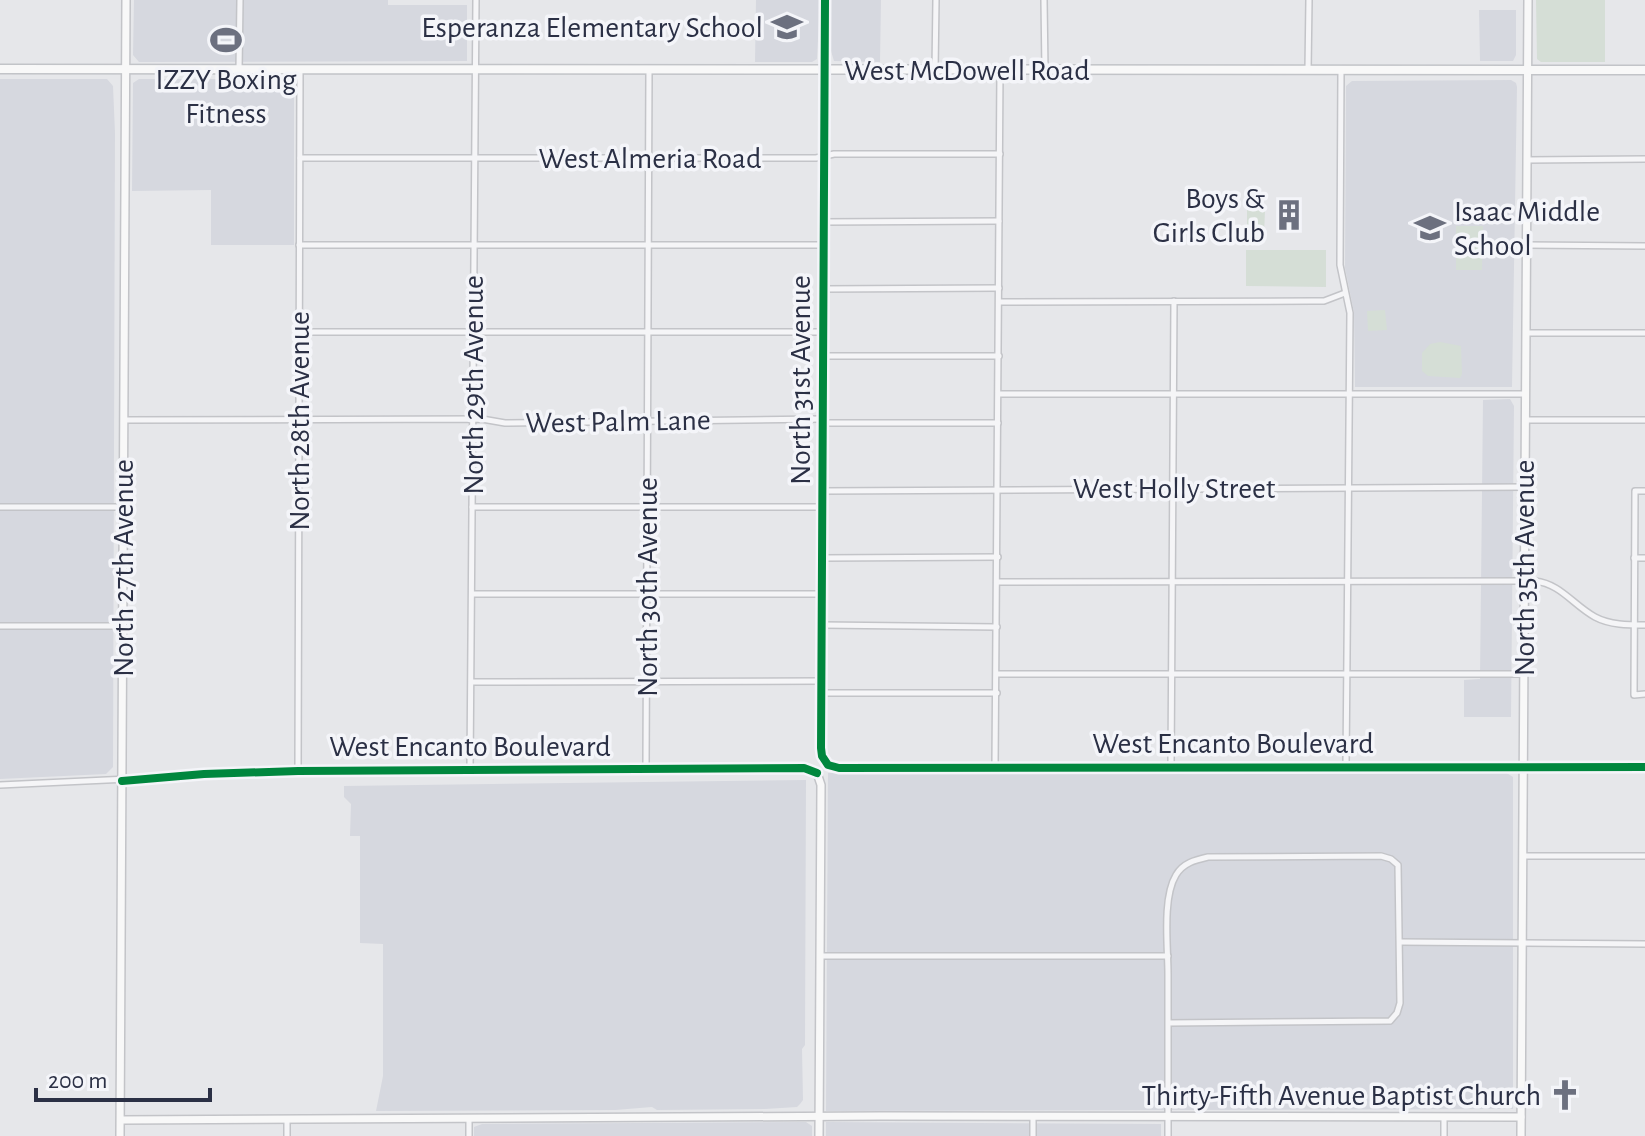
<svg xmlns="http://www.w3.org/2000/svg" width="1645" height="1136" font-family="'Alegreya Sans',sans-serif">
  <rect width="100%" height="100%" fill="#e6e7ea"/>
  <g fill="#d6d8df">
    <polygon points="134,0 388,0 388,5 467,5 467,61 139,62 133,55"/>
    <polygon points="756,0 820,0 817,59 812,62 755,62"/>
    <polygon points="831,0 881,0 880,62 834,61 831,51"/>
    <polygon points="1479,10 1516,10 1516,55 1513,61 1480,61"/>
    <polygon points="0,79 107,79 113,86 115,133 113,767 106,774 0,779"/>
    <polygon points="139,79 289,79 294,82 294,245 211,245 211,190 132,191 133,83"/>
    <polygon points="1511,80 1516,83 1517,87 1512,387 1355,387 1354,312 1345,268 1346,86 1352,81"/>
    <polygon points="1510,399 1514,406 1511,717 1464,717 1464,680 1480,679 1483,400"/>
    <polygon points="1505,772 1513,777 1513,1109 826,1111 828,773"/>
    <polygon points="806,780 805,1045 802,1049 803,1100 800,1104 797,1107 765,1109 657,1110 652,1107 615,1110 376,1111 383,1076 383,944 360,943 360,836 350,836 351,804 344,797 344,786"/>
    <polygon points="806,1122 812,1126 812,1136 474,1136 474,1127 482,1124"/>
    <polygon points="826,1122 1161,1124 1161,1136 826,1136"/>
  </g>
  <g fill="#d5ded6">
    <polygon points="1536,0 1605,0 1605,62 1541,62 1537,59"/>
    <polygon points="1247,210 1265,210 1264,236 1247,236"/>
    <polygon points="1456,226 1483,226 1482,270 1456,270"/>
    <polygon points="1246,250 1326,250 1326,287 1246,286"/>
    <polygon points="1385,310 1387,330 1368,331 1367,311"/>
    <polygon points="1440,342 1461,346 1462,374 1460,378 1428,376 1422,371 1422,353 1430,344"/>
  </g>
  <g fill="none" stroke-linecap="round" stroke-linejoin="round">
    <defs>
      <g id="street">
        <polyline points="1044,0 1045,70"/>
        <polyline points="239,70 240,0"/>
        <polyline points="935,70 936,0"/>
        <polyline points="1308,70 1309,0"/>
        <polyline points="1341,70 1340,265 1350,313 1346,767"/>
        <polyline points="300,158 816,158 834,154 1000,154"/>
        <polyline points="1527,160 1645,159"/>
        <polyline points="824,222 999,221"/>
        <polyline points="299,245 824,245"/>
        <polyline points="1526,245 1645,246"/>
        <polyline points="824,289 999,288"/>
        <polyline points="999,302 1312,301 1324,301 1345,293"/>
        <polyline points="299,332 824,332"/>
        <polyline points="1526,333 1645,333"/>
        <polyline points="824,356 999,356"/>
        <polyline points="999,394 1524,394"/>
        <polyline points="124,420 482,419 505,423 822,419"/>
        <polyline points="1525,420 1645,420"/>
        <polyline points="823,423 998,423"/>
        <polyline points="823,491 1524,487"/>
        <polyline points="1645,491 1635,491 1634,695 1645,694"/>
        <polyline points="0,507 123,507"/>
        <polyline points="472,507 823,507"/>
        <polyline points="823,558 998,557"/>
        <polyline points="1634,558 1645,558"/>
        <path d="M997 582 1535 581C1561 584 1573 605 1595 617 1610 625 1628 625 1645 625"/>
        <polyline points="472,594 822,594"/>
        <polyline points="822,625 997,627"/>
        <polyline points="0,626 123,626"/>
        <polyline points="997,674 1523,674"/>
        <polyline points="472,682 821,681"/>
        <polyline points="822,693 997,693"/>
        <polyline points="995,767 1000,70"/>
        <polyline points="1171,767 1174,301"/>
        <polyline points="646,769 649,70"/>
        <polyline points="470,770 476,0"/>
        <polyline points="298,771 300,70"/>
        <polyline points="0,785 298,771 804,768 817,773"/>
        <polyline points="1523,856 1645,856"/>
        <polyline points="1400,942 1645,944"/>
        <polyline points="820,956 1168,956"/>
        <polyline points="1444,1117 1444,1136"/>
        <polyline points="287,1119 287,1136"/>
        <polyline points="469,1136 469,1119"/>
        <polyline points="1033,1136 1033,1116"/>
        <path d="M1168 1136V1105C1168 1061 1168 1018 1168 974 1168 947 1162 898 1176 875 1183 863 1195 860 1208 857L1381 856 1391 859 1398 865 1400 1003 1397 1013 1390 1021 1168 1023"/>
      </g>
      <g id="secondary">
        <polyline points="825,0 821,748 822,756 828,765 839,768 1645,767"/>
        <polyline points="817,773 821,785 819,1136"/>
        <polyline points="121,1120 881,1116 1521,1117"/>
        <polyline points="120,1136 126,0"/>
        <polyline points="1521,1136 1528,0"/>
      </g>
      <polyline id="primary" points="0,69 1645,70"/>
    </defs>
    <use href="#street" stroke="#c3c4c8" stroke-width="8"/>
    <use href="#secondary" stroke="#c3c4c8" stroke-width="10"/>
    <use href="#primary" stroke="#c2c4c8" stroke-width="11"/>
    <use href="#street" stroke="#f5f5f7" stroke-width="5"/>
    <use href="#secondary" stroke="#f8f8f8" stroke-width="7"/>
    <use href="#primary" stroke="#f8f8f8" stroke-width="8"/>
    <defs>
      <g id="cycleway">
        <polyline points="825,0 821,748 822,756 828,765 839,768 1645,767"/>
        <polyline points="122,781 204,774 298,771 804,768 817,773"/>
      </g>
    </defs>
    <use href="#cycleway" stroke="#f4f5f9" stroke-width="13"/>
    <use href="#cycleway" stroke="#00873e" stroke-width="8"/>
  </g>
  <defs>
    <symbol id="school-bare" viewBox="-9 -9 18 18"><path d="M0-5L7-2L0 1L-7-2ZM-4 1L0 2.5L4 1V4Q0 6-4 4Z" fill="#6c707f" stroke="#f4f5f9" stroke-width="2.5" paint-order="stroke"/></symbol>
    <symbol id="stadium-bare" viewBox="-9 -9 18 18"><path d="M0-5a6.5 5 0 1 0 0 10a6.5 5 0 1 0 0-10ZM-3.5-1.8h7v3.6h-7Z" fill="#6c707f" stroke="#f4f5f9" stroke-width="2.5" paint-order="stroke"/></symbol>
    <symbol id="building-bare" viewBox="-9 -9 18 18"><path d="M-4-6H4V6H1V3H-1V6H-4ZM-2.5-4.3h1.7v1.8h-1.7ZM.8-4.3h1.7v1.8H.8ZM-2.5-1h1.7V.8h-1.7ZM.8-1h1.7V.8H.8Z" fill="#6c707f" stroke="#f4f5f9" stroke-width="2.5" paint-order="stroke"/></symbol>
    <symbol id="church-bare" viewBox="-9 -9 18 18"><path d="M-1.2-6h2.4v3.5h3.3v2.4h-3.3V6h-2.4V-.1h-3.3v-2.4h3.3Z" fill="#6c707f" stroke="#f4f5f9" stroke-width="2.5" paint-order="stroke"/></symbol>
  </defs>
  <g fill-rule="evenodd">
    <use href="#school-bare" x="765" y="5" width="44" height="44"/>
    <use href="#stadium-bare" x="204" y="18" width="44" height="44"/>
    <use href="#building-bare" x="1267" y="193" width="44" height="44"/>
    <use href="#school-bare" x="1408" y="206" width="44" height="44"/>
    <use href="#church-bare" x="1543" y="1073" width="44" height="44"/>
  </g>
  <g text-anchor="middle" stroke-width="7" stroke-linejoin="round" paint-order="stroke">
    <g font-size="30" fill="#2b3045" stroke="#f4f5f9" text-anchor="end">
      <text x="763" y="37">Esperanza Elementary School</text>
      <text x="226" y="89" text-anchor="middle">IZZY Boxing<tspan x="226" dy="34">Fitness</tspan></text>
      <text x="1265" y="208">Boys &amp;<tspan x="1265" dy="34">Girls Club</tspan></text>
      <text x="1454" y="221" text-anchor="start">Isaac Middle<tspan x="1454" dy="34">School</tspan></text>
      <text x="1541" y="1105">Thirty-Fifth Avenue Baptist Church</text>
    </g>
    <g font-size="30" fill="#2b3045" stroke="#f4f5f9">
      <text x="967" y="80">West McDowell Road</text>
      <text x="650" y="168">West Almeria Road</text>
      <text transform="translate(800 380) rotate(-90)" y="10">North 31st Avenue</text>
      <text transform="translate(473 385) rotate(-90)" y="10">North 29th Avenue</text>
      <text transform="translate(299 421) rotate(-90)" y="10">North 28th Avenue</text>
      <text transform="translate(618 421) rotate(-1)" y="10">West Palm Lane</text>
      <text x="1174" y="498">West Holly Street</text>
      <text transform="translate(123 568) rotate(-90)" y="10">North 27th Avenue</text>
      <text transform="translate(1524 568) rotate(-90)" y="10">North 35th Avenue</text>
      <text transform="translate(647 587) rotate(-90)" y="10">North 30th Avenue</text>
      <text x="1233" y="753">West Encanto Boulevard</text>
      <text x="470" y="756">West Encanto Boulevard</text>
    </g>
  </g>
  <path d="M36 1088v12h174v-12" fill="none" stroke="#2b3045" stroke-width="4"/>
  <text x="48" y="1088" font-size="24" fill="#2b3045" stroke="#f4f5f9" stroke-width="6" paint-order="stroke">200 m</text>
</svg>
